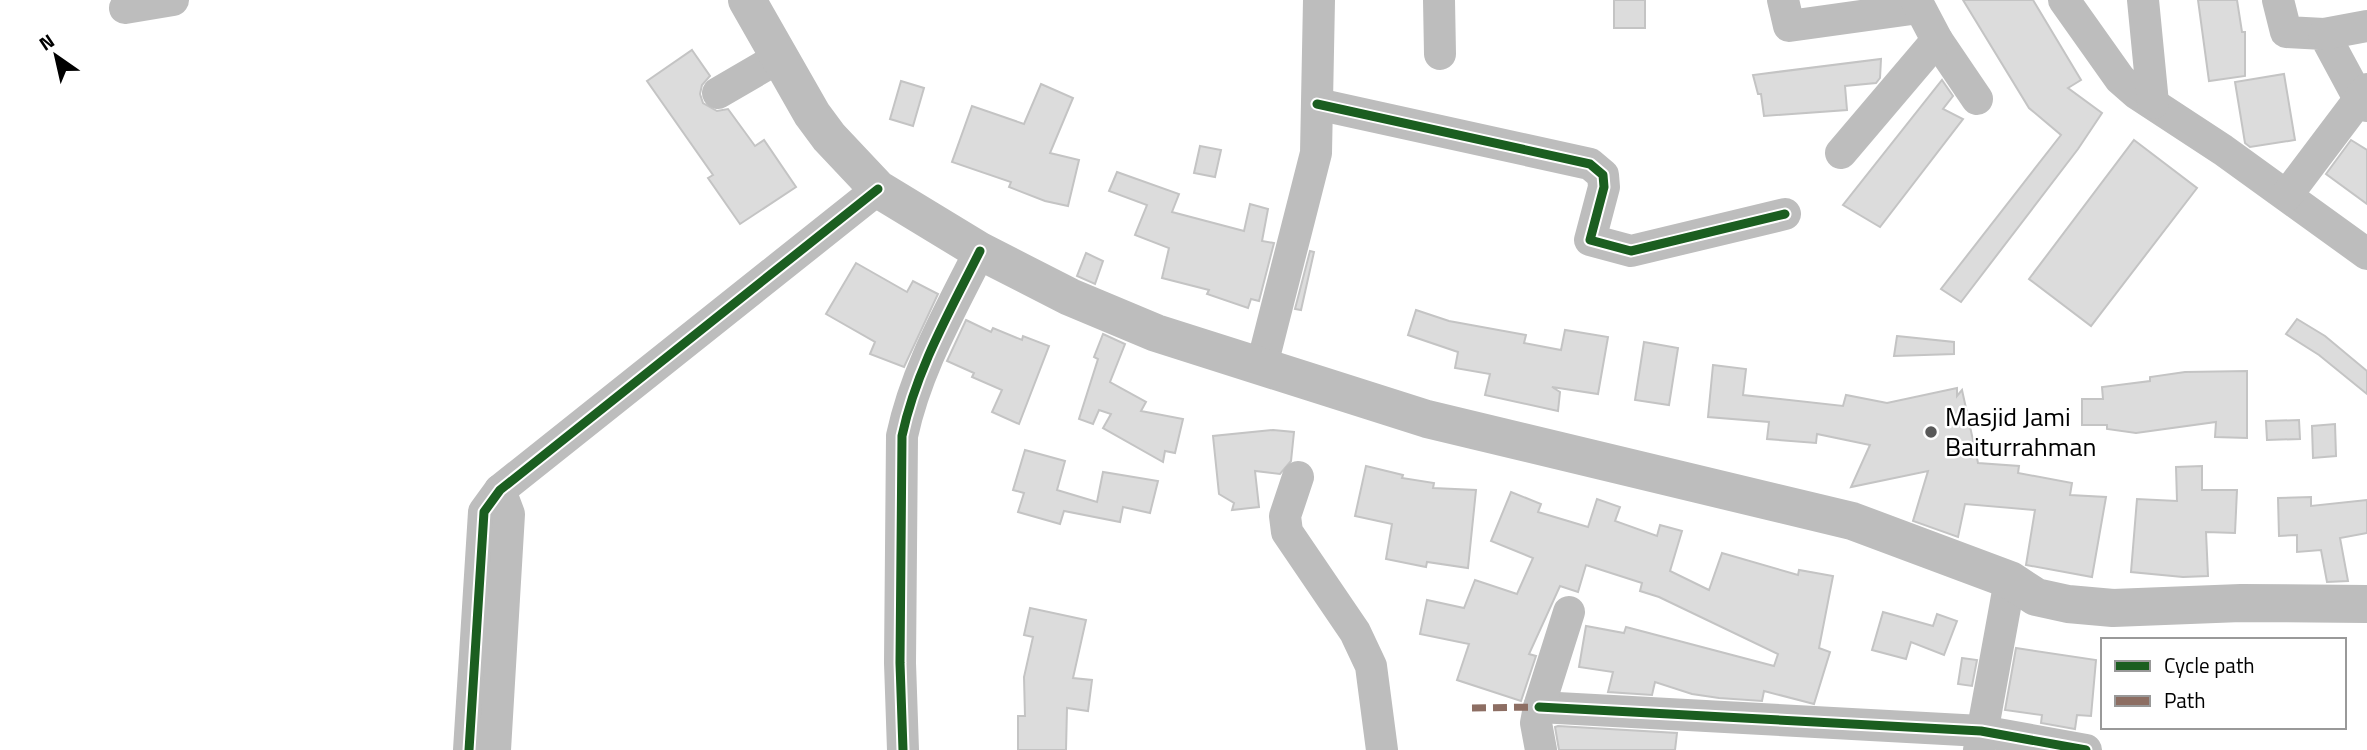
<svg xmlns="http://www.w3.org/2000/svg" width="2367" height="750" font-family="'Titillium Web',sans-serif">
  <rect width="100%" height="100%" fill="#fff"/>
  <g fill="#dcdcdc" stroke="#c4c4c4" stroke-width="2">
    <rect x="1614" y="0" width="31" height="28"/>
    <polygon points="1963,0 2033,0 2081,80 2068,88 2102,113 2078,149 1961,302 1941,289 2061,135 2029,108"/>
    <polygon points="2198,0 2237,0 2242,32 2245,32 2245,76 2209,81"/>
    <polygon points="692,50 710,76 702,85 700,94 703,103 717,111 728,109 755,146 764,140 796,187 740,224 708,178 713,175 647,81"/>
    <polygon points="1881,59 1880,78 1876,83 1845,86 1847,110 1764,116 1761,94 1758,94 1753,75"/>
    <polygon points="2284,74 2295,140 2250,147 2245,143 2235,82"/>
    <polygon points="1942,80 1953,96 1943,109 1963,119 1880,227 1843,205"/>
    <polygon points="901,81 924,88 913,126 890,119"/>
    <polygon points="1041,84 1073,98 1050,153 1079,160 1068,206 1045,201 1009,187 1011,182 952,162 972,106 1024,124"/>
    <polygon points="2134,140 2197,188 2091,326 2029,279"/>
    <polygon points="2351,140 2367,150 2367,204 2326,174"/>
    <polygon points="1200,146 1221,150 1215,177 1194,173"/>
    <polygon points="1117,172 1179,194 1172,212 1244,231 1250,204 1268,209 1262,241 1274,243 1259,301 1251,299 1248,308 1207,294 1209,290 1162,278 1169,248 1135,235 1147,205 1109,191"/>
    <polygon points="1310,251 1314,252 1301,310 1295,309"/>
    <polygon points="1086,253 1103,261 1095,284 1077,276"/>
    <polygon points="856,263 907,292 913,281 938,294 904,367 870,354 875,342 826,314"/>
    <polygon points="1416,310 1449,321 1526,335 1524,343 1561,350 1565,330 1608,337 1598,394 1552,387 1560,392 1558,411 1485,395 1490,374 1455,368 1458,352 1408,335"/>
    <polygon points="2297,319 2325,336 2367,371 2367,394 2319,355 2286,334"/>
    <polygon points="966,320 991,332 993,328 1022,340 1023,336 1049,346 1019,424 992,412 1002,390 972,377 974,373 947,361"/>
    <polygon points="1103,334 1125,344 1110,382 1146,402 1141,411 1183,419 1175,453 1165,451 1163,462 1103,428 1111,414 1099,410 1093,424 1079,419 1098,359 1094,357"/>
    <polygon points="1897,336 1954,342 1954,354 1894,356"/>
    <polygon points="1644,342 1678,348 1669,405 1635,400"/>
    <polygon points="1713,365 1746,369 1743,395 1843,406 1846,395 1887,403 1957,388 1957,396 1962,390 1978,463 2019,466 2018,473 2072,483 2070,495 2106,497 2092,577 2026,565 2035,510 1965,504 1958,537 1913,521 1928,471 1851,487 1870,445 1817,434 1816,443 1767,439 1769,422 1708,417"/>
    <polygon points="2247,371 2247,438 2215,437 2216,422 2136,433 2107,429 2107,425 2082,425 2082,399 2103,399 2102,387 2150,381 2150,377 2185,372"/>
    <polygon points="2299,420 2300,439 2267,440 2266,421"/>
    <polygon points="2335,424 2336,456 2313,458 2312,426"/>
    <polygon points="1273,430 1294,432 1291,461 1280,474 1255,471 1259,507 1232,510 1234,503 1219,494 1213,436"/>
    <polygon points="1025,450 1065,461 1057,490 1097,502 1103,472 1158,481 1150,513 1123,507 1120,522 1064,511 1060,524 1018,512 1024,493 1013,490"/>
    <polygon points="1366,466 1403,475 1402,478 1434,483 1433,488 1476,490 1468,568 1427,562 1426,567 1386,559 1392,524 1355,516"/>
    <polygon points="2202,466 2202,490 2237,490 2235,533 2206,532 2208,576 2183,577 2131,572 2137,499 2177,501 2176,467"/>
    <polygon points="1511,492 1541,504 1538,512 1588,527 1597,499 1620,507 1615,521 1657,536 1660,525 1682,531 1670,571 1709,590 1722,553 1798,575 1799,570 1833,576 1819,648 1830,652 1814,704 1764,691 1762,701 1719,698 1692,694 1655,682 1652,695 1608,692 1613,672 1579,667 1586,626 1624,633 1626,627 1774,666 1778,654 1659,597 1640,591 1642,583 1586,565 1578,592 1560,586 1529,654 1536,656 1521,701 1457,680 1469,644 1420,634 1427,600 1464,608 1475,580 1517,594 1533,558 1491,541"/>
    <polygon points="2311,497 2311,506 2367,500 2367,533 2340,538 2348,581 2327,582 2321,550 2297,552 2297,535 2279,536 2278,498"/>
    <polygon points="1030,608 1086,620 1073,678 1092,680 1088,711 1067,708 1066,750 1018,750 1018,716 1025,716 1024,677 1033,637 1024,635"/>
    <polygon points="1883,612 1933,626 1937,614 1957,621 1944,655 1911,642 1906,659 1872,650"/>
    <polygon points="2016,648 2096,660 2091,716 2077,715 2075,729 2041,723 2042,715 2005,710"/>
    <polygon points="1962,658 1977,660 1972,686 1958,684"/>
    <polygon points="1555,727 1558,726 1677,733 1675,750 1559,750"/>
  </g>
  <g fill="none" stroke-linecap="round" stroke-linejoin="round">
    <g stroke="#bdbdbd" stroke-width="32">
      <polyline points="1439,0 1440,54"/>
      <polyline points="1783,0 1789,26 1919,8"/>
      <polyline points="2064,0 2120,79 2136,93 2223,150 2367,254"/>
      <polyline points="2143,0 2153,103"/>
      <polyline points="2278,0 2286,32 2324,34 2359,99 2367,106"/>
      <polyline points="125,8 173,0"/>
      <polyline points="2324,34 2367,26"/>
      <polyline points="1937,40 1977,99"/>
      <polyline points="718,93 778,58"/>
      <polyline points="1317,104 1590,164 1603,175 1604,187 1590,240 1631,251 1785,214"/>
      <polyline points="1841,153 1937,40 1916,0"/>
      <polyline points="2287,195 2367,89"/>
      <polyline points="1262,365 1316,153 1319,0"/>
      <polyline points="1298,477 1285,516 1287,532 1355,632 1371,666 1382,750"/>
      <polyline points="1539,707 1981,731 2086,750"/>
      <polyline points="469,750 484,512 500,490 878,189"/>
      <polyline points="495,750 509,514 500,490"/>
      <path d="M903 750 900 663 902 436C916 370 950 311 980 251"/>
      <polyline points="1541,750 1536,723 1539,707 1569,612"/>
      <polyline points="1979,750 2010,580"/>
    </g>
    <polyline stroke="#bdbdbd" stroke-width="38" points="747,0 812,114 829,137 878,189 980,251 1070,297 1156,333 1427,419 1852,521 2010,580 2036,597 2068,604 2113,608 2241,603 2367,604"/>
    <polyline stroke="#8d6e63" stroke-width="7" stroke-dasharray="14 7" stroke-linecap="butt" points="1472,708 1539,707"/>
    <defs>
      <g id="cycleway">
        <polyline points="1317,104 1590,164 1603,175 1604,187 1590,240 1631,251 1785,214"/>
        <polyline points="1539,707 1981,731 2086,750"/>
        <polyline points="469,750 484,512 500,490 878,189"/>
        <path d="M903 750 900 663 902 436C916 370 950 311 980 251"/>
      </g>
    </defs>
    <use href="#cycleway" stroke="#fff" stroke-width="13"/>
    <use href="#cycleway" stroke="#1b5e20" stroke-width="9"/>
  </g>
  <circle fill="#595959" stroke="#fff" stroke-width="2.5" cx="1931" cy="432" r="7"/>
  <g text-anchor="middle" stroke-width="5" stroke-linejoin="round" paint-order="stroke">
    <g font-size="26" fill="#000" stroke="#fff" text-anchor="start">
      <text x="1945" y="426">Masjid Jami<tspan x="1945" dy="30">Baiturrahman</tspan></text>
    </g>
  </g>
  <rect x="2101" y="638" width="245" height="91" fill="#ffffff" stroke="#999999" stroke-width="2"/>
  <rect x="2115" y="661" width="35" height="10" fill="#1b5e20" stroke="#999999" stroke-width="2"/>
  <text x="2164" y="673" font-size="21" fill="#000000">Cycle path</text>
  <rect x="2115" y="696" width="35" height="10" fill="#8d6e63" stroke="#999999" stroke-width="2"/>
  <text x="2164" y="708" font-size="21" fill="#000000">Path</text>
  <g transform="translate(56 56) rotate(326)" stroke="#ffffff" stroke-width="5" paint-order="stroke">
  <path d="M0-5L12 26L0 18L-12 26Z" fill="#000000"/>
  <text y="-10" font-size="19" font-weight="bold" text-anchor="middle" fill="#000000">N</text>
  </g>
</svg>
